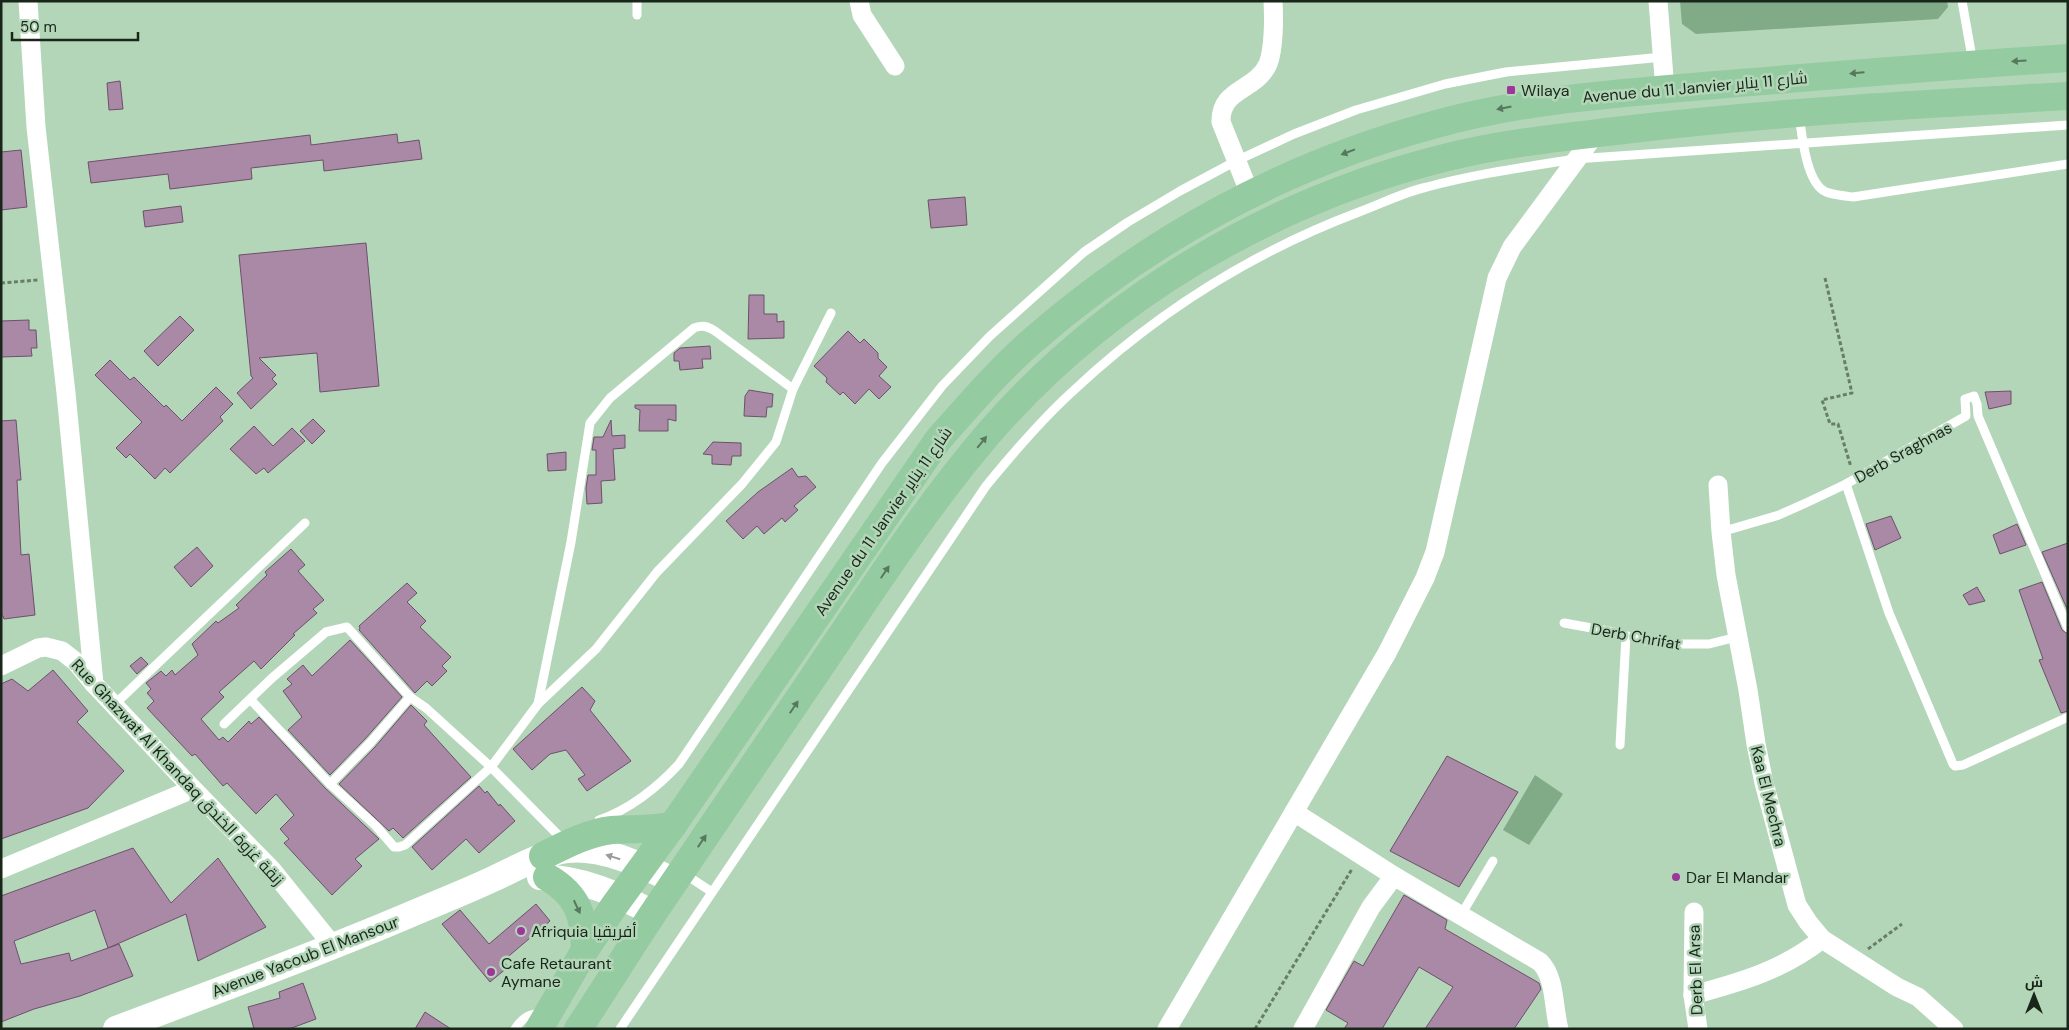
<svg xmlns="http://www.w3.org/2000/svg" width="2069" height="1030" font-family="'DM Sans',Cairo,sans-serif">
  <rect width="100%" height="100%" fill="#b4d6b8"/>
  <g fill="#80ab86">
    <polygon points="1680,1 1947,1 1948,7 1938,19 1696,34 1682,24"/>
    <polygon points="1535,775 1563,794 1529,845 1503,830"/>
  </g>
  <g fill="#a989a6" stroke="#6d506b" fill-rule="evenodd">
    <polygon points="120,81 123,109 109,110 107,83"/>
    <polygon points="397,134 398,143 419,140 422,159 324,171 323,160 251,168 252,179 170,189 168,174 91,183 88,162 310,135 311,145"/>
    <polygon points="21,150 27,207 1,210 1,152"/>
    <polygon points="965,197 967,225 931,228 928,200"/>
    <polygon points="181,206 183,222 145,227 143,211"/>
    <polygon points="366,243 379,386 320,392 317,353 259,358 276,375 272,379 277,384 251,409 237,393 253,378 251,376 239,255"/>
    <polygon points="749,295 764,295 764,314 777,314 777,322 784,321 784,338 748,339"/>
    <polygon points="180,316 194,330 158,366 144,351"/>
    <polygon points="29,320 29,330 36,330 37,348 31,348 32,356 1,357 1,321"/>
    <polygon points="848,331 860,343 864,339 878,353 878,358 887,367 879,376 891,387 879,399 869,389 855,404 843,392 840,395 826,382 827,378 814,366"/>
    <polygon points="710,346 711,359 702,359 703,368 680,370 679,361 674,361 674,353 680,348"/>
    <polygon points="110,360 130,380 134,377 164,407 166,405 182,421 216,387 233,404 220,417 223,421 170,473 165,468 155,479 130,454 126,458 116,448 142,422 95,375"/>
    <polygon points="749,390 773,394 772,407 767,407 766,417 744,416 745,396"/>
    <polygon points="2011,391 2011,404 1989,409 1985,392"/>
    <polygon points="635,405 676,405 676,421 668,419 668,431 639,431 640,410 635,408"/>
    <polygon points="313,419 325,431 312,444 300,431"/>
    <polygon points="16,420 21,480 17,480 21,555 29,554 35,615 4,619 3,616 1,616 1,421"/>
    <polygon points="611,420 612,436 625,435 625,448 613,449 615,480 601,481 602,503 587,504 586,488 588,475 596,475 596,450 592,450 594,437 603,437"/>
    <polygon points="254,426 273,446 292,428 305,441 268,473 264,468 256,474 230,449"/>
    <polygon points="713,442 741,443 741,456 732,456 731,465 712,464 712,455 703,454"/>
    <polygon points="566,452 566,470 548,471 547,454"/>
    <polygon points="792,468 798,477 806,476 816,487 794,506 798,510 785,522 782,518 764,534 757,526 743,539 726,521 758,492"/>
    <polygon points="1891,516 1901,538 1875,550 1866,524"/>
    <polygon points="2017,524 2026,545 2000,554 1993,535"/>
    <polygon points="2068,543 2068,611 2042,552"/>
    <polygon points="197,547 213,566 191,587 174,567"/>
    <polygon points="291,549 305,565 298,571 324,600 313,609 317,613 293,634 295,635 261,669 254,661 219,692 224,697 201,719 219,740 223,737 228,742 249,721 251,724 259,717 325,788 379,839 355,859 362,866 332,895 284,843 289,839 280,829 294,815 276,794 256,814 227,783 223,786 195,754 192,756 147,708 154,701 147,693 151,689 146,683 161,671 166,676 172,670 175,675 198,655 192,644 216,621 218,623 239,608 236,605 267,575 265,572"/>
    <polygon points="2042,582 2062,630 2068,634 2068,711 2061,713 2039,660 2043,659 2019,590"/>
    <polygon points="407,583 417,593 407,602 426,621 420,627 451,657 442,666 447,671 432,686 427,681 415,693 359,630 360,628 359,626"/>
    <polygon points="1977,587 1985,601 1969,605 1963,595"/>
    <polygon points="350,640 402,697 365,739 330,775 288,730 302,717 283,691 292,684 287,679 303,665 312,676"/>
    <polygon points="141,657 148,664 137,674 130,666"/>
    <polygon points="53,670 88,711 77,722 124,771 88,808 1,839 1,684 12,679 28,691"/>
    <polygon points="582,687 595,701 590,710 631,761 587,791 578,779 585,775 566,750 550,754 532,770 513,749"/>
    <polygon points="411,705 427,721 424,725 471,777 403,838 393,828 389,831 339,784 375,747"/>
    <polygon points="1447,756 1518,792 1459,887 1390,851"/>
    <polygon points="479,786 485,793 487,791 499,806 500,804 515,821 479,853 466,839 432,870 412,847"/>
    <path d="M133 848 171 903 218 858 266 927 198 961 186 914 108 948 119 944 133 976 80 996 34 1009 1 1022V896ZM95 910 108 948 71 961 69 953 21 964 14 941Z"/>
    <polygon points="1404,895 1447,920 1445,929 1539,983 1541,989 1514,1029 1425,1029 1453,987 1419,967 1382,1029 1344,1029 1348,1023 1326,1010 1354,961 1363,966"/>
    <polygon points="536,904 550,921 503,961 508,967 490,982 442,924 460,910 489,944"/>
    <polygon points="303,983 316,1019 289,1029 254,1029 248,1007 280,998 279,992"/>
    <polygon points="425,1012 451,1029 415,1029"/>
  </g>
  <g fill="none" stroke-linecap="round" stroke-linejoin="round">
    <g stroke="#677e69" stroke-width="3" stroke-dasharray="4 2.5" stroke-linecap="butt">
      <polyline points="1825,278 1852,393 1822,400 1830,424 1838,424 1851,467"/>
      <polyline points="1,283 38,280"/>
      <polyline points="1868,949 1902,924"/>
      <polyline points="1255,1029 1352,869"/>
    </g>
    <g stroke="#fff" stroke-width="9">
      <polyline points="637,1 637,15"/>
      <polyline points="1962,1 1973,63"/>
      <path d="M1799 115C1802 135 1806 183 1826 192 1834 195 1844 196 1853 197L2068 164"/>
      <polyline points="1846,484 1889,613 1953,764 1955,766 1963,765 2068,717"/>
      <polyline points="1721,532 1779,515 1808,502 1846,484 1966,416 1965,399 1974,396 1977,404 1978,416 2068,628"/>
      <polyline points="1564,623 1614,632 1645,641 1676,644 1709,644 1737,637"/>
      <polyline points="251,700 330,784 376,826 394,847 399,847 405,845 491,767 538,704 596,649 657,572 742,484 776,442 793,389 831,313"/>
      <path d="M538 704 571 542 590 423 610 398 694 328C703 325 707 326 715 331L793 389"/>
      <polyline points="114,705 305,523"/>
      <polyline points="224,724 272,678 326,632 347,627 410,697 426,708 491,767 565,842"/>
      <polyline points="1620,745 1626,636"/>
      <polyline points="330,784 370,743 410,697"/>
      <path d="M599 820C629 810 658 787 679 764L882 463 942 386 990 336 1084 252 1128 222 1180 191 1236 161 1294 134 1356 110 1445 84 1506 72 1663 57"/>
      <polyline points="683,873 712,892"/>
      <polyline points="1461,915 1493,861"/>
      <path d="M515 1029C523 1017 529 1014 543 1013"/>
      <path d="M620 1029 986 486C1013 453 1041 420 1073 391 1156 313 1253 252 1359 212 1381 204 1404 192 1427 187 1475 174 1526 167 1575 159L2068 125"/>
    </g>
    <g stroke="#fff" stroke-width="19">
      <polyline points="28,1 36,127 66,393 94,684"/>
      <polyline points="859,1 862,15 895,66"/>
      <polyline points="1658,1 1665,90"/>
      <path d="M1250 194 1221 122C1220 88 1256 91 1268 64 1274 49 1274 18 1273 1"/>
      <polyline points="1718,485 1721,532 1726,575 1748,690 1756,744 1764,783 1797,905 1808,922 1822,939 1897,987 1918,997 1954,1029"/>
      <polyline points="1,666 38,648 46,647 62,651 76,662 94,684 193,789 272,870 334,947"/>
      <polyline points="1294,812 1394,876"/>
      <polyline points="1,869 193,789"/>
      <polyline points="1694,912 1693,995 1698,1029"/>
      <path d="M1693 995C1741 982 1783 970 1822 939"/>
      <polyline points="1167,1029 1387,653 1425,578 1435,552 1497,278 1512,247 1596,133"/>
      <path d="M1303 1029 1371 907 1394 876 1540 962C1556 978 1553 1008 1559 1029"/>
    </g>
    <g stroke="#fff" stroke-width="26">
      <path d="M540 877C582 878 617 894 653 913"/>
      <path d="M116 1029C214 992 313 956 409 915 437 903 465 892 493 879 517 868 540 854 567 850 603 846 643 866 675 881"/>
    </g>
    <g stroke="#94cba0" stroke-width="28">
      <path d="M543 856C565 845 587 833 612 830 632 828 653 831 673 825"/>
      <path d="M547 877C578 895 584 915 585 950"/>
      <path d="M539 1029 585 950 614 906 673 825 938 440C968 406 998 371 1032 341 1148 240 1284 165 1433 125 1521 100 1612 94 1703 86 1824 76 1946 66 2068 58"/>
      <path d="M578 1029C605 989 629 949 656 909 709 830 763 752 816 673 871 592 924 509 988 434 1106 298 1270 201 1444 158 1506 142 1569 137 1632 129 1777 112 1922 104 2068 96"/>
    </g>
  </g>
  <defs><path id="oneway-solid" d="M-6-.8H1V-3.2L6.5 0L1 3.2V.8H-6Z" transform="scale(1.25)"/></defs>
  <g fill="#56785d">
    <use href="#oneway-solid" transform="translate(2019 61) rotate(176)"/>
    <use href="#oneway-solid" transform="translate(1857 73) rotate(175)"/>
    <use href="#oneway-solid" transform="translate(1504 108) rotate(169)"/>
    <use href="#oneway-solid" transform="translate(1348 152) rotate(159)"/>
    <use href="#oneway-solid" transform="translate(982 442) rotate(-51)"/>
    <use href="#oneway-solid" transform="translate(885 572) rotate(-56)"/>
    <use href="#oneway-solid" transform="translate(794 707) rotate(-56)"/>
    <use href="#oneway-solid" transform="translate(702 841) rotate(-56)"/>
    <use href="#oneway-solid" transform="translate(577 907) rotate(65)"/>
  </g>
  <use fill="#989d98" href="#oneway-solid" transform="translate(613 857) rotate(-163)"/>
  <g fill="#9c369a" stroke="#b4d6b8" stroke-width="2">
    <rect x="1506" y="85" width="10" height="10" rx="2.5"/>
    <circle cx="1676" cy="877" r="5"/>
    <circle cx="521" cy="931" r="5"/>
    <circle cx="491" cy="972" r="5"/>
  </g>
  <g text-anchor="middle" stroke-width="5" stroke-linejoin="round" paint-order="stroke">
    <g font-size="16" fill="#19261a" stroke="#b4d6b8">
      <text transform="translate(1695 87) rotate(-5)" y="6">Avenue du 11 Janvier شارع 11 يناير</text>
      <text transform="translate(1903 452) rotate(-29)" y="6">Derb Sraghnas</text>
      <text transform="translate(883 521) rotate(-55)" y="6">Avenue du 11 Janvier شارع 11 يناير</text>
      <text transform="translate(1636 636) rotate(10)" y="6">Derb Chrifat</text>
      <text transform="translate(178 772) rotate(47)" y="6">Rue Ghazwat Al Khandaq زنقة غزوة الخندق</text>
      <text transform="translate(1769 796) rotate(76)" y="6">Kaa El Mechra</text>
      <text transform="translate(305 956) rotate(-21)" y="6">Avenue Yacoub El Mansour</text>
      <text transform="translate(1695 970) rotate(-92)" y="6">Derb El Arsa</text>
    </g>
    <g font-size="16" fill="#19261a" stroke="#b4d6b8" text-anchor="start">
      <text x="1521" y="96">Wilaya</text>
      <text x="1686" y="883">Dar El Mandar</text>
      <text x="531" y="937">Afriquia أفريقيا</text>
      <text x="501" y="969">Cafe Retaurant<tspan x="501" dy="18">Aymane</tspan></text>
    </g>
  </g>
  <rect width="2069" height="1030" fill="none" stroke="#19261a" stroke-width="5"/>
  <g transform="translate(2034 995)" stroke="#b4d6b8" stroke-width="4" paint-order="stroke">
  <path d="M0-4L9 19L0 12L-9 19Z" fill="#19261a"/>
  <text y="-8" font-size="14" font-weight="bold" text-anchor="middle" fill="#19261a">ش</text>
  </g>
  <path d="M12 32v8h126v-8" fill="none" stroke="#19261a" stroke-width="2.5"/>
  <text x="20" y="32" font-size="15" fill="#19261a" stroke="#b4d6b8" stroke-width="4" paint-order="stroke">50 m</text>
</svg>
